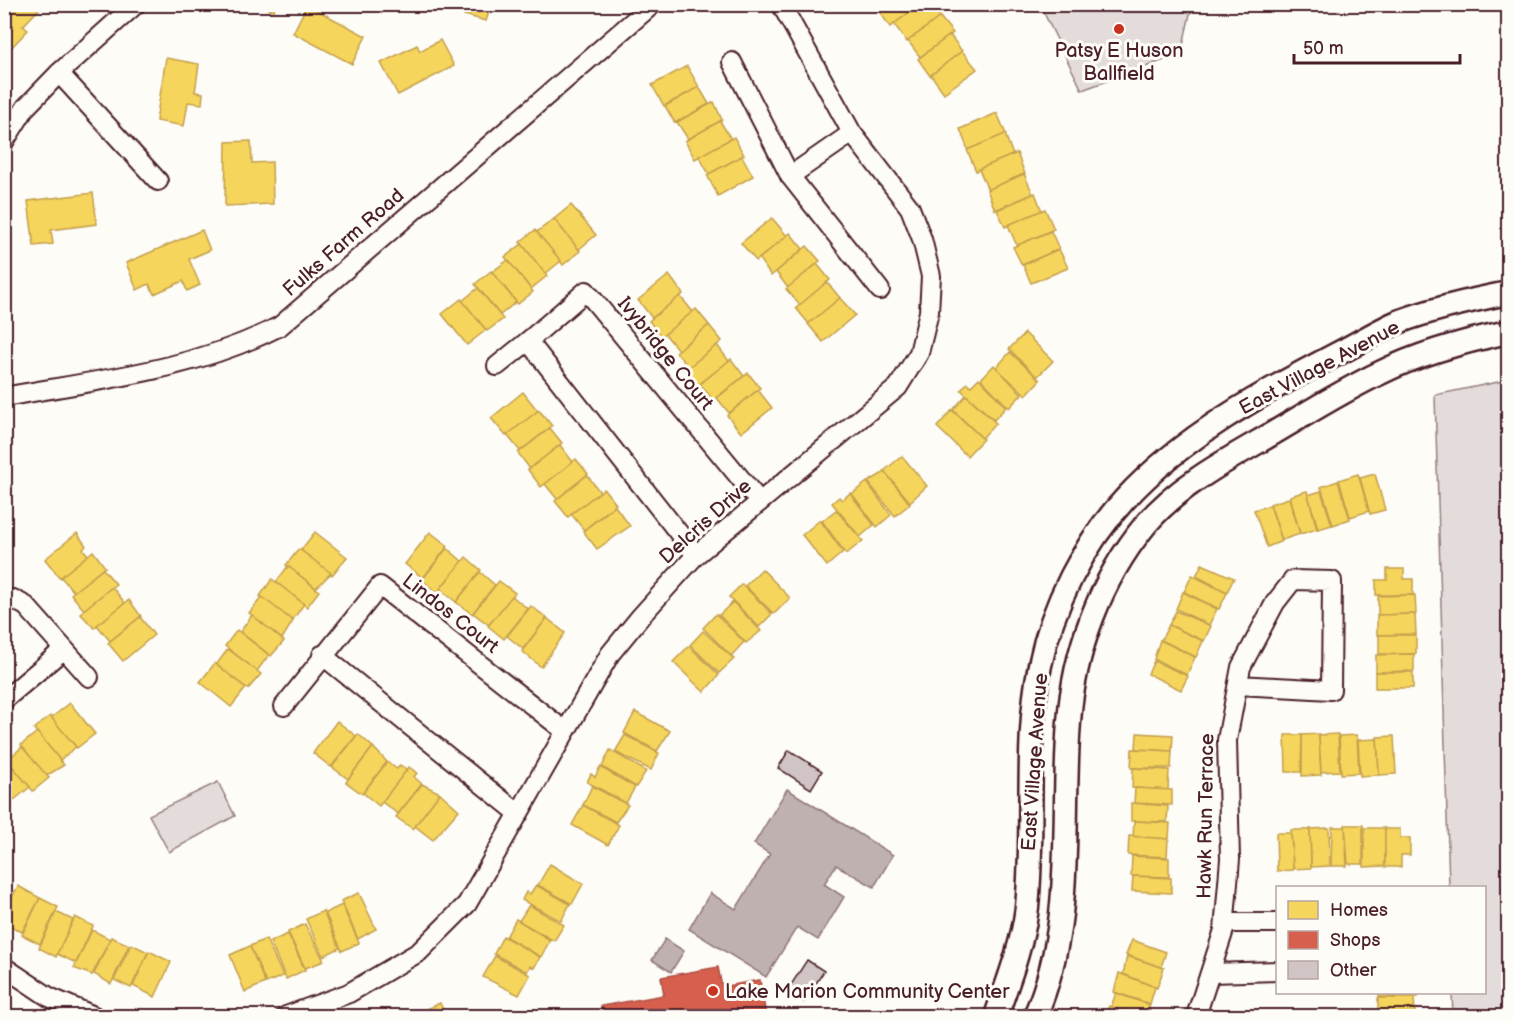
<svg xmlns="http://www.w3.org/2000/svg" width="1513" height="1021" font-family="'Balsamiq Sans',sans-serif">
  <rect width="100%" height="100%" fill="#fdfcf7"/>
  <filter id="ink" filterUnits="userSpaceOnUse"><feTurbulence type="fractalNoise" baseFrequency=".0167" numOctaves="2"/><feDisplacementMap in="SourceGraphic" scale="12" xChannelSelector="R" yChannelSelector="G"/><feConvolveMatrix kernelMatrix="1 2 1 2 8 2 1 2 1" color-interpolation-filters="sRGB"/></filter>
  <g filter="url(#ink)">
    <g fill="#e3dcda" stroke="#967e82" stroke-width="1.5">
      <polygon points="1040,5 1192,5 1181,54 1082,90"/>
      <polygon points="1508,380 1508,1016 1453,1016 1452,993 1484,992 1484,888 1449,887 1435,395"/>
      <polygon points="218,782 235,816 169,852 149,815"/>
    </g>
    <g fill="#c0b1b1" stroke="#91777b" stroke-width="1.5">
      <polygon points="787,789 893,855 874,887 836,865 824,884 844,897 818,940 797,927 766,977 689,929 710,893 736,909 770,854 754,844"/>
      <polygon points="665,939 684,951 671,972 652,960"/>
    </g>
    <g fill="#f6d55c" stroke="#c29e4d" stroke-width="1.5">
      <polygon points="4,4 35,4 39,9 23,26 28,30 10,49 4,43"/>
      <polygon points="257,4 275,4 274,11"/>
      <polygon points="467,4 512,4 510,11 491,6 486,21 464,15"/>
      <polygon points="872,4 888,4 878,12"/>
      <polygon points="888,4 921,4 890,27 879,11"/>
      <polygon points="921,4 930,4 940,17 907,42 894,24"/>
      <polygon points="307,5 366,36 352,64 293,33"/>
      <polygon points="940,17 953,33 920,57 908,41"/>
      <polygon points="950,35 962,51 930,76 918,59"/>
      <polygon points="440,40 454,66 398,95 381,63 417,45 420,51"/>
      <polygon points="962,51 977,69 944,93 931,75"/>
      <polygon points="166,58 199,64 195,92 203,93 202,104 188,102 184,126 156,121"/>
      <polygon points="687,66 699,87 664,106 652,85"/>
      <polygon points="699,87 709,104 675,123 665,106"/>
      <polygon points="714,102 722,120 688,139 677,122"/>
      <polygon points="997,113 1006,134 968,150 960,129"/>
      <polygon points="720,121 731,139 695,159 685,141"/>
      <polygon points="1005,134 1013,155 976,171 967,150"/>
      <polygon points="734,137 744,155 709,174 699,156"/>
      <polygon points="251,141 252,163 272,162 273,204 225,206 226,142"/>
      <polygon points="1017,153 1025,174 988,190 979,169"/>
      <polygon points="742,156 753,176 718,196 707,175"/>
      <polygon points="1024,174 1033,194 995,210 987,190"/>
      <polygon points="93,193 97,224 51,230 53,244 34,246 28,201"/>
      <polygon points="1035,193 1042,211 1005,227 997,210"/>
      <polygon points="571,205 596,235 578,250 554,219"/>
      <polygon points="1045,209 1054,229 1017,246 1008,225"/>
      <polygon points="772,218 787,236 756,261 741,243"/>
      <polygon points="554,219 580,251 563,265 537,232"/>
      <polygon points="202,230 210,250 189,259 200,285 187,291 183,281 154,294 149,284 137,290 126,263"/>
      <polygon points="535,230 561,261 545,274 520,242"/>
      <polygon points="1051,231 1059,249 1022,265 1013,247"/>
      <polygon points="790,233 803,249 771,276 759,259"/>
      <polygon points="522,244 547,276 531,289 505,257"/>
      <polygon points="807,246 820,261 788,288 776,272"/>
      <polygon points="1059,249 1068,268 1031,283 1023,265"/>
      <polygon points="508,260 533,292 518,304 492,272"/>
      <polygon points="817,264 830,280 800,305 786,289"/>
      <polygon points="491,271 516,302 500,315 475,284"/>
      <polygon points="669,275 683,294 652,318 638,300"/>
      <polygon points="827,282 840,298 809,324 796,308"/>
      <polygon points="478,288 503,319 487,331 462,301"/>
      <polygon points="680,296 693,312 661,337 649,321"/>
      <polygon points="840,298 855,315 823,342 808,324"/>
      <polygon points="461,299 486,330 467,345 442,314"/>
      <polygon points="696,309 709,325 678,350 665,334"/>
      <polygon points="709,325 722,341 689,368 676,352"/>
      <polygon points="1025,333 1053,361 1037,377 1009,349"/>
      <polygon points="717,345 729,361 697,386 685,370"/>
      <polygon points="1010,352 1040,380 1026,395 996,368"/>
      <polygon points="731,359 744,376 713,400 700,384"/>
      <polygon points="994,365 1022,394 1009,408 981,379"/>
      <polygon points="748,373 760,388 729,413 717,398"/>
      <polygon points="979,378 1006,407 994,420 961,390 967,383 971,386"/>
      <polygon points="758,390 772,408 741,433 727,415"/>
      <polygon points="523,392 538,411 506,436 491,418"/>
      <polygon points="966,395 996,423 982,438 953,410"/>
      <polygon points="539,410 552,426 520,451 507,435"/>
      <polygon points="952,410 983,439 967,456 937,427"/>
      <polygon points="550,428 562,443 530,469 518,453"/>
      <polygon points="560,445 573,462 541,487 528,470"/>
      <polygon points="902,456 927,486 910,502 884,471"/>
      <polygon points="576,459 588,474 557,499 545,484"/>
      <polygon points="885,472 910,504 895,516 868,482"/>
      <polygon points="1358,474 1369,511 1350,517 1339,480"/>
      <polygon points="1375,474 1385,510 1370,514 1360,478"/>
      <polygon points="587,475 600,492 568,517 555,501"/>
      <polygon points="1338,481 1350,519 1333,525 1321,487"/>
      <polygon points="867,482 891,515 877,527 852,494"/>
      <polygon points="604,489 616,504 584,530 571,514"/>
      <polygon points="1307,491 1317,529 1300,534 1290,496"/>
      <polygon points="1321,491 1332,525 1318,529 1308,495"/>
      <polygon points="850,493 874,525 860,537 832,503 839,497 842,500"/>
      <polygon points="1289,498 1300,534 1282,540 1270,504"/>
      <polygon points="1270,505 1282,541 1267,547 1254,510"/>
      <polygon points="615,506 630,526 597,549 583,531"/>
      <polygon points="836,510 863,541 846,554 822,521"/>
      <polygon points="820,520 843,552 827,566 802,535"/>
      <polygon points="315,532 347,557 332,575 301,550"/>
      <polygon points="430,532 448,546 423,578 405,564"/>
      <polygon points="77,533 86,546 83,549 88,555 60,578 45,559"/>
      <polygon points="447,548 462,561 437,593 422,580"/>
      <polygon points="299,549 331,573 316,588 286,565"/>
      <polygon points="93,551 105,567 74,592 61,577"/>
      <polygon points="466,557 481,570 456,602 440,589"/>
      <polygon points="1202,564 1234,578 1227,592 1196,576"/>
      <polygon points="288,566 319,591 307,607 276,582"/>
      <polygon points="103,569 116,584 84,610 71,594"/>
      <polygon points="762,569 790,598 774,614 745,586"/>
      <polygon points="1387,569 1404,569 1404,579 1413,579 1413,595 1376,595 1376,580 1387,580"/>
      <polygon points="480,572 495,585 472,614 456,602"/>
      <polygon points="1192,575 1227,593 1219,609 1184,592"/>
      <polygon points="272,579 304,604 292,621 260,596"/>
      <polygon points="499,581 515,593 489,625 473,613"/>
      <polygon points="742,584 772,614 759,627 729,597"/>
      <polygon points="112,587 125,603 94,628 80,613"/>
      <polygon points="1183,592 1217,609 1209,625 1176,609"/>
      <polygon points="1415,595 1416,614 1378,615 1378,596"/>
      <polygon points="512,596 528,609 504,639 488,626"/>
      <polygon points="262,597 293,621 282,639 249,613"/>
      <polygon points="129,600 141,616 110,641 97,625"/>
      <polygon points="733,602 761,631 746,643 719,615"/>
      <polygon points="531,606 547,618 523,649 507,636"/>
      <polygon points="1176,611 1211,626 1204,641 1169,625"/>
      <polygon points="716,614 744,642 731,656 703,628"/>
      <polygon points="1415,614 1416,634 1377,635 1377,615"/>
      <polygon points="252,615 284,641 271,656 240,632"/>
      <polygon points="140,617 154,635 123,661 108,643"/>
      <polygon points="547,618 565,633 541,667 522,651"/>
      <polygon points="1169,625 1203,641 1196,657 1161,640"/>
      <polygon points="237,630 269,655 257,671 225,646"/>
      <polygon points="703,631 734,659 719,673 690,645"/>
      <rect x="1379" y="635" width="37" height="19"/>
      <polygon points="1160,640 1195,657 1187,675 1154,659"/>
      <polygon points="689,646 719,675 704,692 673,662"/>
      <polygon points="228,649 261,674 248,689 216,665"/>
      <polygon points="1414,654 1414,671 1376,672 1376,655"/>
      <polygon points="1154,661 1188,676 1181,690 1148,674"/>
      <polygon points="215,663 246,688 231,707 200,682"/>
      <rect x="1375" y="672" width="38" height="16"/>
      <polygon points="70,703 95,734 77,748 51,718"/>
      <polygon points="635,712 670,731 657,751 624,733"/>
      <polygon points="50,716 76,747 60,760 34,729"/>
      <polygon points="337,721 356,736 331,767 313,753"/>
      <polygon points="37,732 64,765 46,776 21,745"/>
      <polygon points="1137,733 1173,735 1172,751 1136,749"/>
      <polygon points="358,734 373,747 348,779 332,767"/>
      <polygon points="1319,734 1321,775 1302,776 1302,735"/>
      <polygon points="1338,734 1340,771 1321,772 1319,735"/>
      <polygon points="625,735 659,753 651,770 615,752"/>
      <polygon points="1285,735 1302,735 1301,772 1286,772"/>
      <polygon points="1357,735 1359,773 1341,774 1339,736"/>
      <polygon points="1394,736 1396,774 1379,775 1377,737"/>
      <polygon points="1377,739 1379,775 1360,776 1358,740"/>
      <polygon points="22,747 49,778 33,791 7,760"/>
      <polygon points="373,747 387,762 362,794 346,782"/>
      <polygon points="1132,749 1172,751 1171,768 1131,768"/>
      <polygon points="610,750 646,771 636,787 602,767"/>
      <polygon points="4,757 30,787 14,800 4,789"/>
      <polygon points="387,762 397,769 400,765 407,770 379,806 363,793"/>
      <polygon points="409,767 417,773 414,777 422,784 398,814 382,802"/>
      <polygon points="600,767 635,787 626,803 587,782 591,774 595,777"/>
      <polygon points="1133,768 1169,770 1168,790 1132,788"/>
      <polygon points="422,784 440,793 413,829 396,817"/>
      <polygon points="592,786 628,805 616,822 583,805"/>
      <polygon points="1135,788 1172,790 1172,805 1134,803"/>
      <polygon points="4,789 13,799 4,806"/>
      <polygon points="440,793 459,810 433,840 415,826"/>
      <polygon points="1131,803 1168,806 1167,822 1131,821"/>
      <polygon points="583,805 619,825 608,845 572,825"/>
      <polygon points="1134,821 1170,823 1169,839 1133,837"/>
      <polygon points="1345,825 1363,825 1363,864 1348,864"/>
      <polygon points="1332,827 1345,827 1347,866 1331,866"/>
      <polygon points="1329,828 1330,866 1311,867 1310,829"/>
      <polygon points="1364,828 1385,828 1385,866 1364,867"/>
      <polygon points="1385,829 1400,829 1400,838 1410,838 1410,855 1401,855 1401,867 1385,867"/>
      <polygon points="1291,830 1310,830 1311,868 1293,869"/>
      <polygon points="1276,833 1291,833 1293,870 1277,871"/>
      <polygon points="1129,836 1168,839 1167,857 1128,855"/>
      <polygon points="1132,856 1169,858 1169,877 1131,876"/>
      <polygon points="550,864 583,884 572,904 538,885"/>
      <polygon points="1133,876 1171,878 1171,893 1132,891"/>
      <polygon points="536,885 570,904 561,921 522,900 526,892 530,894"/>
      <polygon points="18,886 40,898 22,932 4,923 4,913"/>
      <polygon points="359,893 376,929 358,939 341,901"/>
      <polygon points="40,898 58,907 40,944 22,935"/>
      <polygon points="342,905 359,943 342,951 325,913"/>
      <polygon points="529,905 564,925 554,941 519,921"/>
      <polygon points="323,911 340,948 323,956 306,919"/>
      <polygon points="56,912 73,920 56,957 39,948"/>
      <polygon points="75,917 93,926 76,963 57,954"/>
      <polygon points="516,919 550,940 541,957 506,937"/>
      <polygon points="305,924 324,961 305,968 288,932"/>
      <polygon points="92,930 110,939 92,975 74,968"/>
      <polygon points="288,934 305,970 286,979 270,942"/>
      <polygon points="503,936 540,957 534,968 530,966 527,972 494,954"/>
      <polygon points="111,937 129,945 111,984 94,974"/>
      <polygon points="266,939 283,976 266,983 250,946"/>
      <polygon points="1132,940 1166,952 1161,967 1126,955"/>
      <polygon points="131,944 148,952 131,988 114,980"/>
      <polygon points="250,946 265,983 245,992 230,955"/>
      <polygon points="149,951 171,962 155,997 133,986"/>
      <polygon points="495,956 530,975 519,995 483,977"/>
      <polygon points="1127,956 1164,968 1157,988 1123,974"/>
      <polygon points="1119,973 1155,987 1150,1004 1114,992"/>
      <rect x="1379" y="992" width="39" height="5"/>
      <polygon points="1116,993 1150,1005 1146,1016 1111,1007"/>
      <polygon points="1378,998 1414,998 1415,1013 1378,1013"/>
      <polygon points="440,1003 446,1016 421,1016 419,1012"/>
      <polygon points="1109,1006 1138,1016 1105,1016"/>
    </g>
    <polygon fill="#d6604d" stroke="#ac4c43" stroke-width="1.5" points="718,967 722,987 760,980 766,1016 603,1016 601,1006 664,995 661,977"/>
    <g fill="#d0c5c4" stroke="#4a1f2b" stroke-width="1.5">
      <polygon points="789,750 822,771 811,789 778,768"/>
      <polygon points="807,960 824,971 804,1002 787,991"/>
    </g>
    <g fill="none" stroke-linecap="round" stroke-linejoin="round">
      <defs>
        <g id="minor">
          <polyline points="732,62 790,176 880,290"/>
          <polyline points="59,73 158,181"/>
          <polyline points="4,142 26,107 59,73 136,4"/>
          <polyline points="790,176 852,133"/>
          <polyline points="497,366 528,341"/>
          <path d="M4 397C98 380 195 370 280 326L653 4"/>
          <polyline points="696,555 528,341 586,291 759,501"/>
          <polyline points="4,602 13,599 26,606 89,677"/>
          <polyline points="322,655 518,813"/>
          <polyline points="4,700 63,650"/>
          <polyline points="284,706 380,586 565,731"/>
          <polyline points="1225,923 1278,923"/>
          <polyline points="4,967 49,997 94,1016"/>
          <polyline points="1211,973 1278,971"/>
          <polyline points="286,1016 349,993 419,952 467,904 610,654 641,616 696,555 898,387 919,353 929,312 931,276 922,239 910,208 852,133 781,4"/>
          <polyline points="1196,1016 1224,930 1230,859 1227,740 1241,667 1275,603 1293,580 1332,581 1331,690 1238,685"/>
        </g>
        <g id="tertiary">
          <path d="M996 1016C1008 982 1023 943 1027 907 1035 827 1024 744 1040 665 1052 606 1084 543 1125 499 1183 436 1262 393 1337 354 1357 344 1377 331 1398 322 1433 309 1472 300 1508 293"/>
          <path d="M1035 1016C1076 922 1061 821 1069 722 1074 651 1100 580 1146 524 1178 486 1227 460 1270 435 1306 414 1342 391 1380 373 1420 353 1465 341 1508 332"/>
        </g>
      </defs>
      <use href="#minor" stroke="#4a1f2b" stroke-width="22"/>
      <use href="#tertiary" stroke="#4a1f2b" stroke-width="27"/>
      <use href="#minor" stroke="#fdfcf7" stroke-width="18"/>
      <use href="#tertiary" stroke="#fdfcf7" stroke-width="22"/>
    </g>
  </g>
  <g fill="#c8321e" stroke="#fdfcf7" stroke-width="2">
    <circle cx="1119" cy="29" r="6"/>
    <circle cx="713" cy="991" r="6"/>
  </g>
  <g text-anchor="middle" stroke-width="6" stroke-linejoin="round" paint-order="stroke">
    <g font-size="20" fill="#4a1f2b" stroke="#fdfcf7">
      <text x="1119" y="57">Patsy E Huson<tspan x="1119" dy="23">Ballfield</tspan></text>
      <text x="725" y="998" text-anchor="start">Lake Marion Community Center</text>
    </g>
    <g font-size="20" fill="#4a1f2b" stroke="#fdfcf7">
      <text transform="translate(343 242) rotate(-41)" y="7">Fulks Farm Road</text>
      <text transform="translate(666 353) rotate(51)" y="7">Ivybridge Court</text>
      <text transform="translate(1319 367) rotate(-28)" y="7">East Village Avenue</text>
      <text transform="translate(705 521) rotate(-42)" y="7">Delcris Drive</text>
      <text transform="translate(451 613) rotate(38)" y="7">Lindos Court</text>
      <text transform="translate(1034 762) rotate(-86)" y="7">East Village Avenue</text>
      <text transform="translate(1205 816) rotate(-89)" y="7">Hawk Run Terrace</text>
    </g>
  </g>
  <rect width="1513" height="1021" fill="none" stroke="#fdfcf7" stroke-width="24"/>
  <rect x="12" y="12" width="1489" height="997" fill="none" stroke="#4a1f2b" stroke-width="2" filter="url(#ink)"/>
  <rect x="1276" y="886" width="210" height="108" fill="#fdfcf7" stroke="#b5a4a5" stroke-width="1.5"/>
  <rect x="1288" y="901" width="30" height="18" fill="#f6d55c" stroke="#b5a4a5" stroke-width="1.5"/>
  <text x="1330" y="916" font-size="18" fill="#4a1f2b">Homes</text>
  <rect x="1288" y="931" width="30" height="18" fill="#d6604d" stroke="#b5a4a5" stroke-width="1.5"/>
  <text x="1330" y="946" font-size="18" fill="#4a1f2b">Shops</text>
  <rect x="1288" y="961" width="30" height="18" fill="#d0c5c4" stroke="#b5a4a5" stroke-width="1.5"/>
  <text x="1330" y="976" font-size="18" fill="#4a1f2b">Other</text>
  <path d="M1294 54v9h166v-9" fill="none" stroke="#4a1f2b" stroke-width="3"/>
  <text x="1303" y="54" font-size="18" fill="#4a1f2b" stroke="#fdfcf7" stroke-width="4.5" paint-order="stroke">50 m</text>
</svg>
